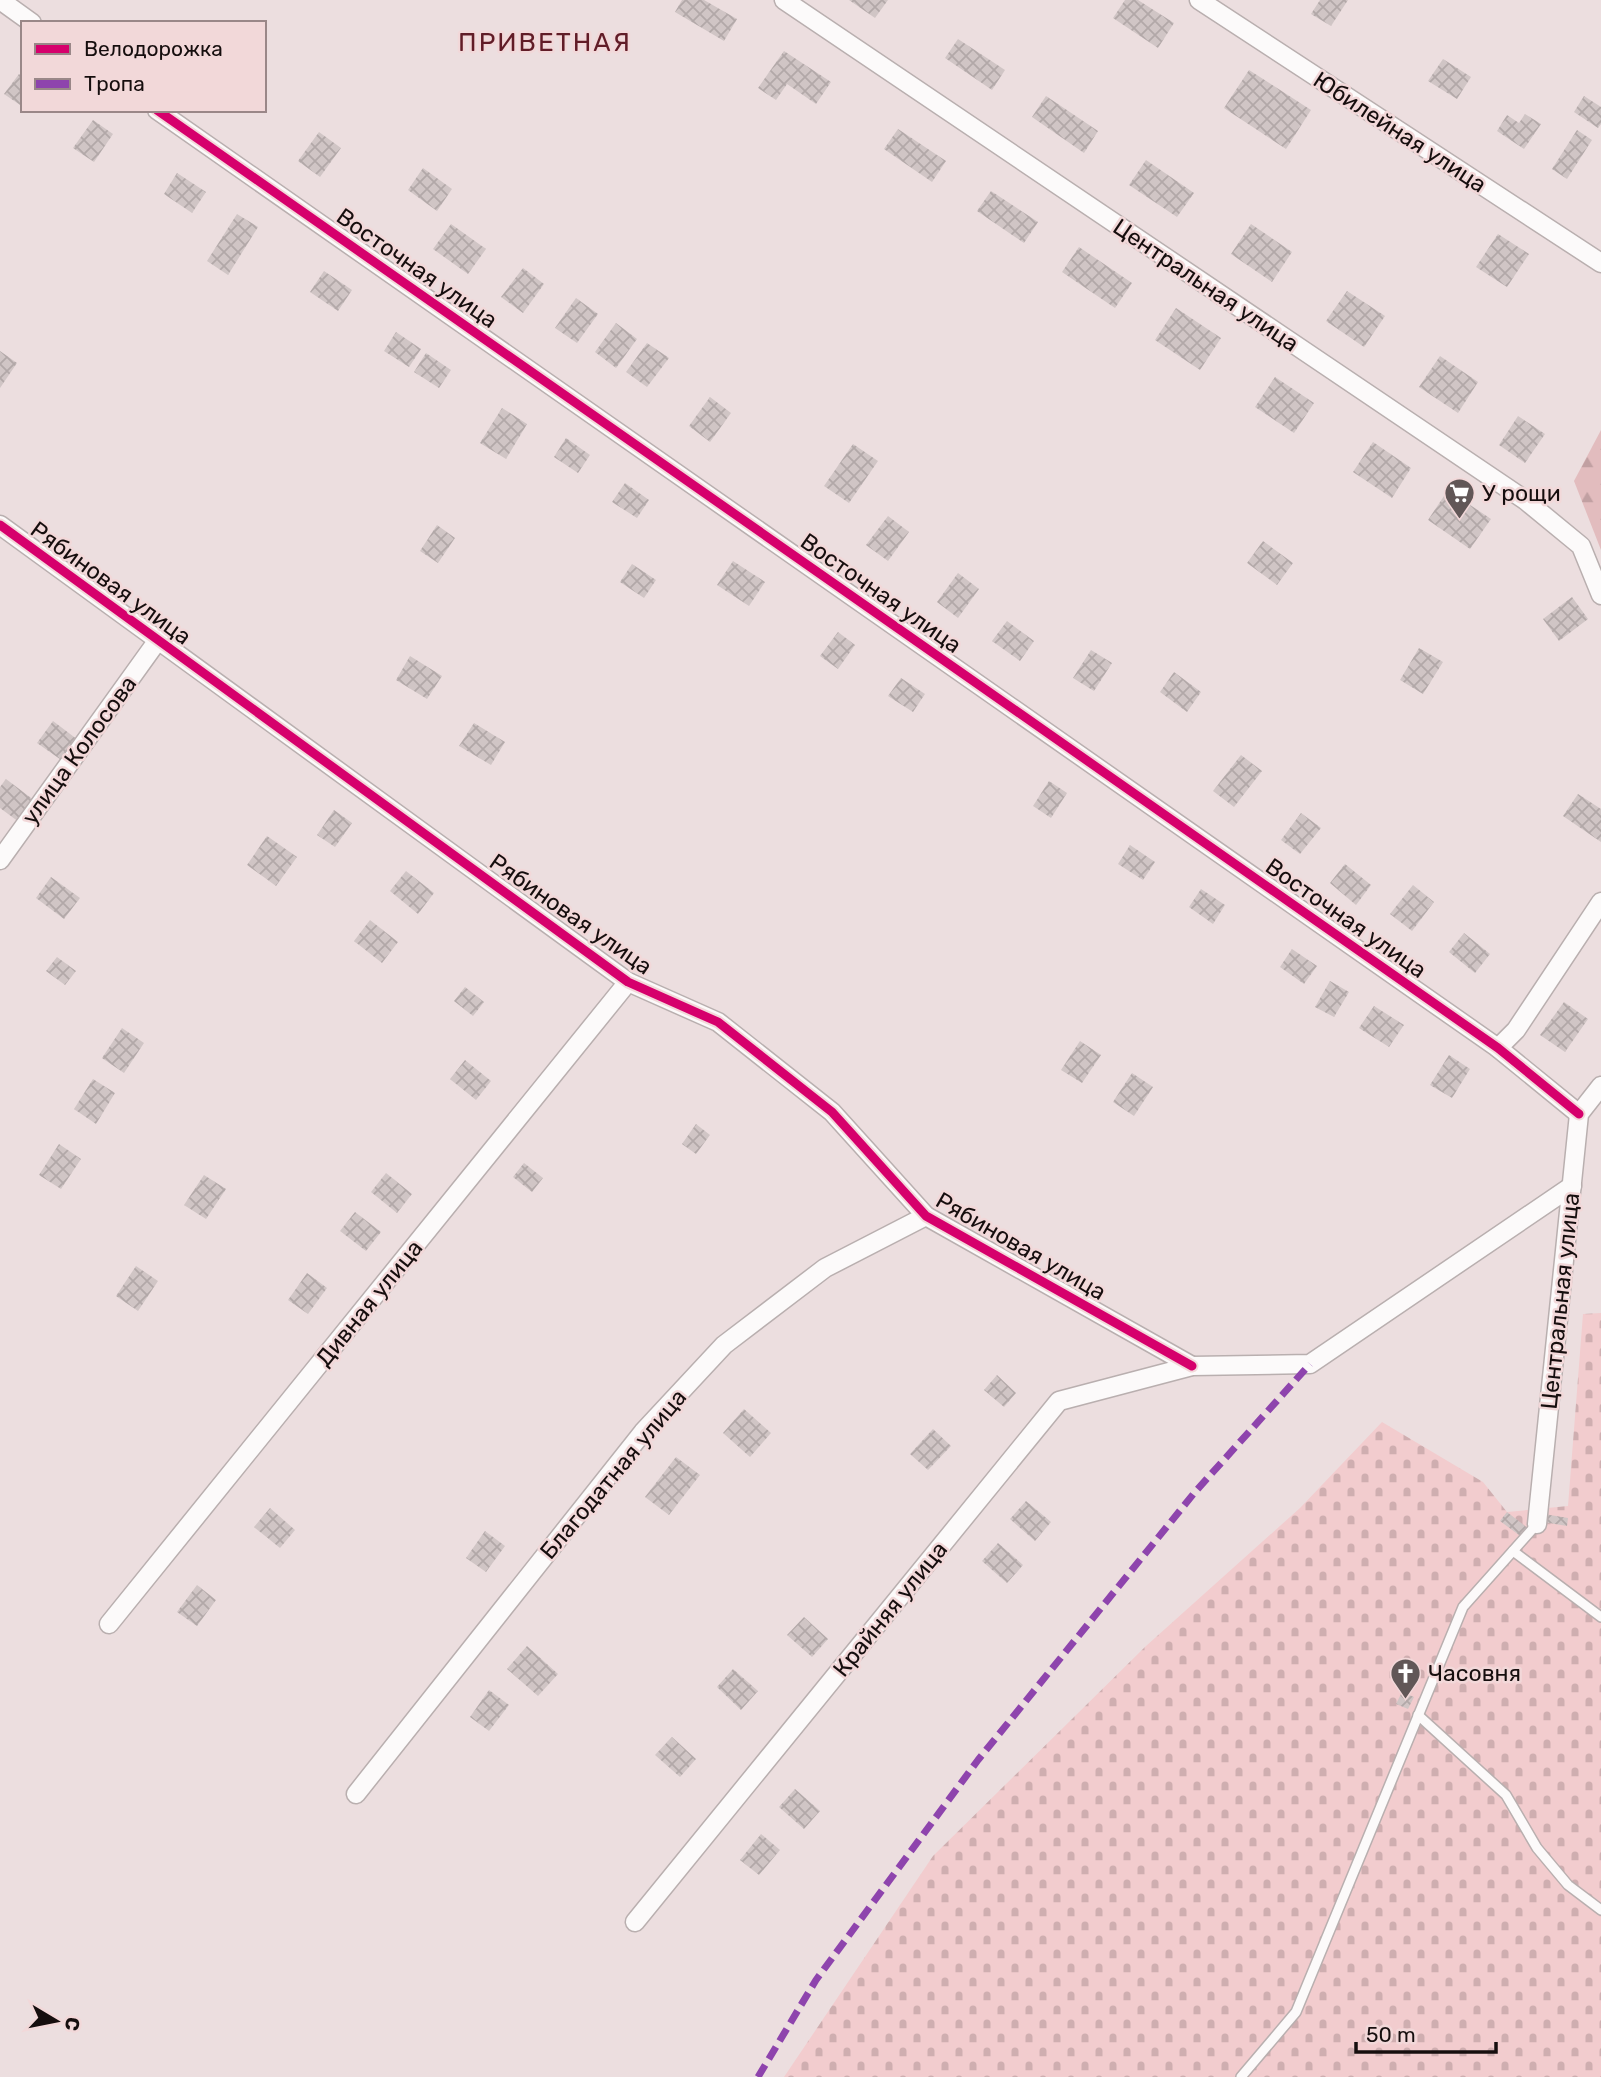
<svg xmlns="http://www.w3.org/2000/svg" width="1601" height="2077" font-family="Rubik,sans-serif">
  <defs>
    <pattern id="forest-firs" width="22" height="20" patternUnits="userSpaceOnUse" patternTransform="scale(1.75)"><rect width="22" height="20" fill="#e2bcbe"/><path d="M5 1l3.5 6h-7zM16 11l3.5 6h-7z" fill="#c1a0a2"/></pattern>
    <pattern id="cemetery-stones" width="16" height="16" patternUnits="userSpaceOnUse" patternTransform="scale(1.75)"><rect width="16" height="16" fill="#f2ccce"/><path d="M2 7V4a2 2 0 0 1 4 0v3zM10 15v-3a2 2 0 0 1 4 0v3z" fill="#cfaeb0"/></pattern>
    <pattern id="building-cross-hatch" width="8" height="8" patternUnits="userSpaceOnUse" patternTransform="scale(1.75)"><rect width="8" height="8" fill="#d0c5c5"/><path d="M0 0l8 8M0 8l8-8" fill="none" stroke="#b2a8a8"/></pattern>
  </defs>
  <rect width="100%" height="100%" fill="#ecdedf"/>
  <polygon fill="url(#forest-firs)" points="1601,430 1601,550 1574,481"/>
  <polygon fill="url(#cemetery-stones)" points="1601,1313 1601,2077 784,2077 933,1856 1146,1646 1300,1508 1382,1422 1483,1482 1507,1512 1568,1506 1583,1314"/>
  <g fill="url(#building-cross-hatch)">
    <polygon points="682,0 704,0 737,19 724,41 675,12"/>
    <polygon points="849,0 888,0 875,18"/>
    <polygon points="1125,0 1138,0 1174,23 1158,48 1113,18"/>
    <polygon points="1320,0 1348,0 1331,26 1311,14"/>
    <polygon points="958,39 1005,70 992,90 945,58"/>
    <polygon points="784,51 831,82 816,104 787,84 776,100 758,88"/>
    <polygon points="1443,59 1471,77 1457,99 1428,81"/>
    <polygon points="1249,70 1311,110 1286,149 1224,108"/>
    <polygon points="19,74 23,77 23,107 4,94"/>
    <polygon points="1046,96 1098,131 1084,153 1032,117"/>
    <polygon points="1584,96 1601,107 1601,124 1598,128 1574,112"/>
    <polygon points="1525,114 1541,124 1524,149 1497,131 1507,115 1519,123"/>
    <polygon points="93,120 113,134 94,162 73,148"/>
    <polygon points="898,129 946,161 932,182 884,149"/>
    <polygon points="1577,130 1592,140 1567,179 1552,169"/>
    <polygon points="319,132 341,148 320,177 298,161"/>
    <polygon points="1146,160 1194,193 1177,217 1129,185"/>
    <polygon points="423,168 452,189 437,211 408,190"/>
    <polygon points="177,173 206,192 192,213 164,194"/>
    <polygon points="991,191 1038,222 1024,243 977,211"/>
    <polygon points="237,214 258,227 228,275 207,261"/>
    <polygon points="451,224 486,249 468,274 433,249"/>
    <polygon points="1251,224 1292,252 1272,282 1231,254"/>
    <polygon points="1498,234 1529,254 1507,287 1476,267"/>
    <polygon points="1079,247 1132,283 1115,308 1062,272"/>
    <polygon points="523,268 544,284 523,313 501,297"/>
    <polygon points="324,271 352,290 338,311 310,292"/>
    <polygon points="1347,291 1385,316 1364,347 1326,321"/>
    <polygon points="576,298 598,314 577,343 555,328"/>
    <polygon points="1176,308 1221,338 1200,370 1155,340"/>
    <polygon points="616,323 637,339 616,368 595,352"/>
    <polygon points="396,332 421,349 409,367 384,351"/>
    <polygon points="647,343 669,358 647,387 626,372"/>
    <polygon points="0,351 17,363 0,388"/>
    <polygon points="426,353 451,370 439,388 414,372"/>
    <polygon points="1440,356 1478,382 1458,413 1419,387"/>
    <polygon points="1275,377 1314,403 1294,433 1255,407"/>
    <polygon points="710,397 731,413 710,442 689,426"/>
    <polygon points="502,408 527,424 506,459 480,443"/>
    <polygon points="1518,416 1545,434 1525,463 1499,445"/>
    <polygon points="566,438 590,455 578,473 554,457"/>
    <polygon points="1373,442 1411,468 1392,498 1353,472"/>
    <polygon points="853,444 878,461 849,503 824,486"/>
    <polygon points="625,483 649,500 637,518 612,502"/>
    <polygon points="1448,490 1491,519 1470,549 1428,520"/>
    <polygon points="888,516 909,532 888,561 866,545"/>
    <polygon points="437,525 455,538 438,563 420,551"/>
    <polygon points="1263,541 1293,563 1277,585 1247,563"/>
    <polygon points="733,561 765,582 749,606 717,585"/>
    <polygon points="632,564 656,580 644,598 620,582"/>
    <polygon points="958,573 979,589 958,618 937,602"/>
    <polygon points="1572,597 1588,619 1559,641 1543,619"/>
    <polygon points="1007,621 1034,641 1020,661 992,641"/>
    <polygon points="838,632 855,645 838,669 820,656"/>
    <polygon points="1419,648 1443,662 1423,694 1400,680"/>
    <polygon points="1091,650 1112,663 1094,691 1073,678"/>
    <polygon points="410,656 442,676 427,699 396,680"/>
    <polygon points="1174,672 1201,692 1187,712 1160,692"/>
    <polygon points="901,678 925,694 913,712 888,696"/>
    <polygon points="53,721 82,743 67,764 37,743"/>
    <polygon points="474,723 505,742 491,765 459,746"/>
    <polygon points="1241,755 1262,771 1234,807 1213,791"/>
    <polygon points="6,779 35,801 19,822 0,808 0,787"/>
    <polygon points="1049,781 1067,793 1051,818 1033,806"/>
    <polygon points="1578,794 1601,809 1601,842 1563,816"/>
    <polygon points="334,810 352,823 335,847 317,835"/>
    <polygon points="1301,813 1321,828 1300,854 1281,840"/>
    <polygon points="267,836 297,857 276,886 247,865"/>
    <polygon points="1130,845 1155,862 1143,880 1118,864"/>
    <polygon points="1345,864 1371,885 1356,905 1330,883"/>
    <polygon points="406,871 434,893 418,914 390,891"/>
    <polygon points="51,877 80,898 64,919 36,898"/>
    <polygon points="1413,885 1434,902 1412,931 1390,914"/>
    <polygon points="1201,889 1225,905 1213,924 1189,907"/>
    <polygon points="370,920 398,942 382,963 354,941"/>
    <polygon points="1464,933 1490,954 1475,973 1449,952"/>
    <polygon points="1292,949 1317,966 1304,984 1280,967"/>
    <polygon points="57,957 76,971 65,985 46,971"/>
    <polygon points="1330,981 1349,992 1334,1017 1315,1007"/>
    <polygon points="465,987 484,1002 473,1016 454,1001"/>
    <polygon points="1564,1002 1588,1019 1565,1052 1540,1035"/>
    <polygon points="1374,1006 1404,1025 1389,1047 1359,1028"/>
    <polygon points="122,1028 144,1043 124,1073 102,1058"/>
    <polygon points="1080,1041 1101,1055 1082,1083 1061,1070"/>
    <polygon points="1449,1055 1470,1069 1452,1098 1430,1085"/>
    <polygon points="465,1060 491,1081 476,1100 450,1079"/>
    <polygon points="1132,1073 1153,1087 1134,1116 1113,1102"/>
    <polygon points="93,1079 115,1093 96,1124 74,1109"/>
    <polygon points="696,1124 710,1135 696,1154 682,1144"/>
    <polygon points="59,1144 81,1159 61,1189 39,1175"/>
    <polygon points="524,1163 543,1178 532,1192 513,1177"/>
    <polygon points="386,1173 412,1194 397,1213 371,1192"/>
    <polygon points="204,1175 226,1189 206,1219 184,1205"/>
    <polygon points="355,1212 381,1232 366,1251 340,1231"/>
    <polygon points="136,1266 158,1281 138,1311 116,1296"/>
    <polygon points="307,1273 327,1288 308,1314 288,1300"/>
    <polygon points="997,1375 1016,1393 1004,1407 984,1390"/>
    <polygon points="744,1409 771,1433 750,1457 723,1433"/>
    <polygon points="933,1429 951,1446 928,1470 910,1454"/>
    <polygon points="676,1457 700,1475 669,1515 645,1497"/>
    <polygon points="1026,1501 1051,1522 1035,1541 1010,1519"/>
    <polygon points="270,1508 295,1530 280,1548 254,1527"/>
    <polygon points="1507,1512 1529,1529 1523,1538 1500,1521"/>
    <polygon points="1544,1514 1568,1518 1567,1526 1543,1522"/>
    <polygon points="485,1531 505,1546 486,1572 466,1558"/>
    <polygon points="998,1543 1023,1565 1007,1583 982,1561"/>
    <polygon points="197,1585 216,1600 197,1626 177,1612"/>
    <polygon points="804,1617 828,1639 812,1657 787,1635"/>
    <polygon points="527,1646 558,1674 538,1696 507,1669"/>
    <polygon points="733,1669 758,1691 741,1710 717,1687"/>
    <polygon points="489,1690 509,1705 489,1731 470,1717"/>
    <polygon points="1402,1692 1414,1697 1408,1709 1396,1704"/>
    <polygon points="672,1737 696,1759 680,1777 655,1755"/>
    <polygon points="795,1789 820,1811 804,1829 779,1807"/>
    <polygon points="761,1834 780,1850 759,1875 740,1860"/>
  </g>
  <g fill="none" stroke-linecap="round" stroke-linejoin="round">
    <defs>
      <g id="service">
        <polyline points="1513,1551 1601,1617"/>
        <polyline points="1418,1715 1506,1795 1537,1848 1568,1885 1601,1910"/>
        <polyline points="1241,2077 1296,2012 1463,1607 1537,1524"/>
      </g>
      <g id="minor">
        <polyline points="0,0 32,23"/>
        <polyline points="784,0 1525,500 1581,546 1601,595"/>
        <polyline points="1199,0 1601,263"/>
        <polyline points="157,110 1498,1048 1579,1114"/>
        <polyline points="0,525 628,982 718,1022 832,1112 926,1216 1192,1366"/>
        <polyline points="0,860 158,640"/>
        <polyline points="1498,1048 1516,1030 1601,902"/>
        <polyline points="1537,1524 1579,1114 1601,1086"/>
        <polyline points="109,1624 628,982"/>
        <polyline points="356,1794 643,1432 724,1345 825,1268 926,1216"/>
        <polyline points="635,1922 1059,1401 1192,1366 1310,1364 1572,1186"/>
      </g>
    </defs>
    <use href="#service" stroke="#b9afaf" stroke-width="12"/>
    <use href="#minor" stroke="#b9afaf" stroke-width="21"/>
    <use href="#service" stroke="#fcfafa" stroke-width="9"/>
    <use href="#minor" stroke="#fcfafa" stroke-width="18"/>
    <polyline stroke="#8e44ad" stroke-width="7" stroke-dasharray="14 7" stroke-linecap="butt" points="758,2077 816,1980 978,1760 1195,1492 1310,1364"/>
    <defs>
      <g id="cycleway">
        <polyline points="157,110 1498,1048 1579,1114"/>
        <polyline points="0,525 628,982 718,1022 832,1112 926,1216 1192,1366"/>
      </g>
    </defs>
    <use href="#cycleway" stroke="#f2d8d9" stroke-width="13"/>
    <use href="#cycleway" stroke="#d6006c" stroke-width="9"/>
  </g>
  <defs>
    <symbol id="supermarket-pin" viewBox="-11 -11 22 30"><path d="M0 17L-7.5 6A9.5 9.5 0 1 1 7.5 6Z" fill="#615757" stroke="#f2d8d9"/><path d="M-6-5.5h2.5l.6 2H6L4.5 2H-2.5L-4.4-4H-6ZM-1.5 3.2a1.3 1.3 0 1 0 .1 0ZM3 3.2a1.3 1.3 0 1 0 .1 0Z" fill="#fff"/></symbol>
    <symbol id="church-pin" viewBox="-11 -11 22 30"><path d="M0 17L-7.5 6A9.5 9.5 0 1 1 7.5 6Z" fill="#615757" stroke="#f2d8d9"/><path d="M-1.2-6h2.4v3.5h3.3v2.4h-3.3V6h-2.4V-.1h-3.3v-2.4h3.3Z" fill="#fff"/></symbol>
  </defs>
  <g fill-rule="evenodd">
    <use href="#supermarket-pin" x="1442" y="476" width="35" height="47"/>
    <use href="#church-pin" x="1388" y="1656" width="35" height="47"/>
  </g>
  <g text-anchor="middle" stroke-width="5" stroke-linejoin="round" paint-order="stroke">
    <g font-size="23" fill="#160e0e" stroke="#f2d8d9">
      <text transform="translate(1400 132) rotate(33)" y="8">Юбилейная улица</text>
      <text transform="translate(417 268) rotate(35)" y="8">Восточная улица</text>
      <text transform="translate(1206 285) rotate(34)" y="8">Центральная улица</text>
      <text transform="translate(111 583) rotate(36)" y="8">Рябиновая улица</text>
      <text transform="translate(881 593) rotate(35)" y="8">Восточная улица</text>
      <text transform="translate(79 750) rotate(-54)" y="8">улица Колосова</text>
      <text transform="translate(571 914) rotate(35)" y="8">Рябиновая улица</text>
      <text transform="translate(1346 918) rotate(35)" y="8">Восточная улица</text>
      <text transform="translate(1021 1246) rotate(30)" y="8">Рябиновая улица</text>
      <text transform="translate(1560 1301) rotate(-84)" y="8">Центральная улица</text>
      <text transform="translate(369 1303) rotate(-51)" y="8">Дивная улица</text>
      <text transform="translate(613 1474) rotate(-50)" y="8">Благодатная улица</text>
      <text transform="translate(890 1609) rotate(-51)" y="8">Крайняя улица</text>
    </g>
    <g font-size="23" fill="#160e0e" stroke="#f2d8d9" text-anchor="start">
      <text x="1482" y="501">У рощи</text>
      <text x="1428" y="1681">Часовня</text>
    </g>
    <g font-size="26" letter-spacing="2" fill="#611c27" stroke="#f2d8d9">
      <text x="545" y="51">ПРИВЕТНАЯ</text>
    </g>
  </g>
  <rect x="21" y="21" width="245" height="91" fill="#f2d8d9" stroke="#9a8788" stroke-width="2"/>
  <rect x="35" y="44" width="35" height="10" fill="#d6006c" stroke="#9a8788" stroke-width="2"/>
  <text x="84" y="56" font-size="21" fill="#160e0e">Велодорожка</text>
  <rect x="35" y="79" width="35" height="10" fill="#8e44ad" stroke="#9a8788" stroke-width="2"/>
  <text x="84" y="91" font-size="21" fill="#160e0e">Тропа</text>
  <g transform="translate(56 2021) rotate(100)" stroke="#f2d8d9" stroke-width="5" paint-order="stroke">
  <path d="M0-5L12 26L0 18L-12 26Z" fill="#160e0e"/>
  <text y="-10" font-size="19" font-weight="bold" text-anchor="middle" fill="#160e0e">С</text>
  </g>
  <path d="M1356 2042v10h140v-10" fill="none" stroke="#160e0e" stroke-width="3.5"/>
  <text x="1366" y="2042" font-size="21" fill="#160e0e" stroke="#f2d8d9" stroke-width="5" paint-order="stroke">50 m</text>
</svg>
